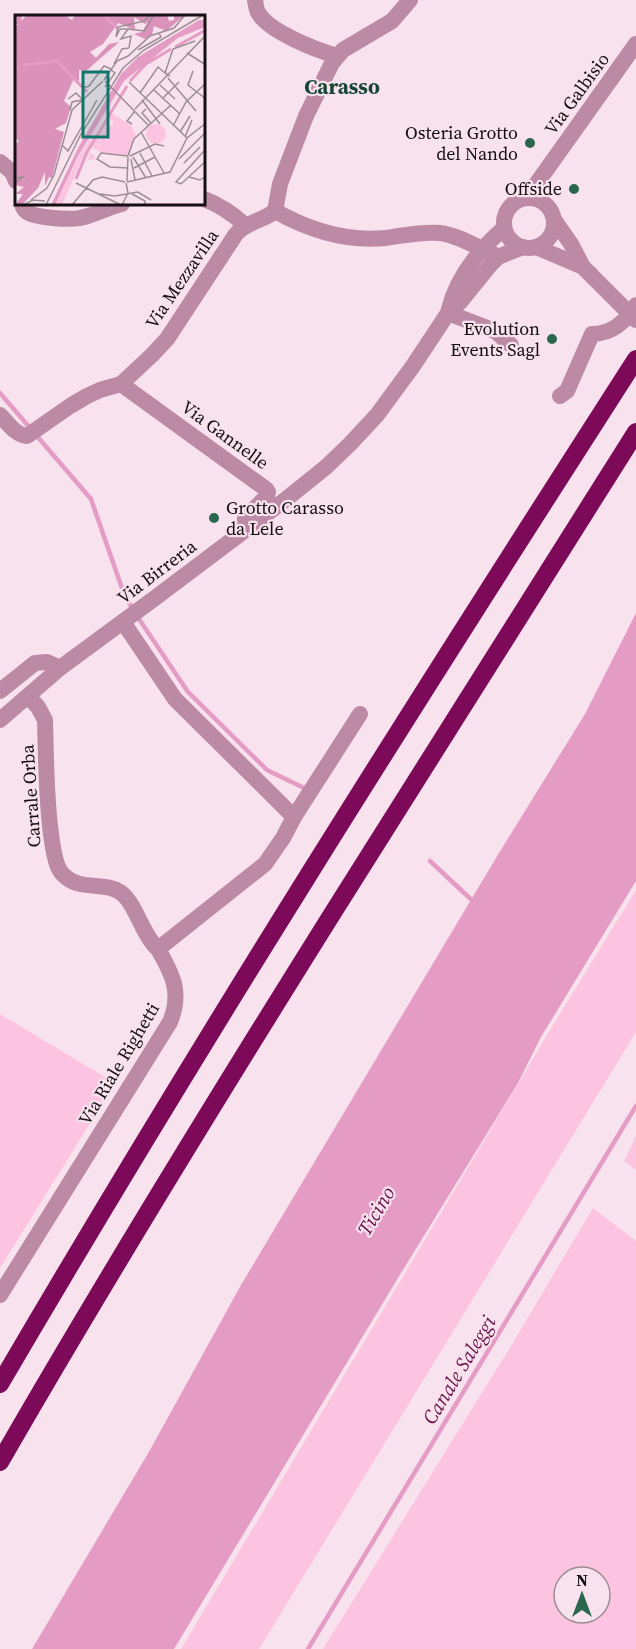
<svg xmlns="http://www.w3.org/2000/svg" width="636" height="1649" font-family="'Source Serif 4',serif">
  <rect width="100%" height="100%" fill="#f7e2ed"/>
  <g fill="#fcc4e1" fill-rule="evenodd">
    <polygon points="636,890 636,1032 259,1649 181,1649 547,1035"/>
    <polygon points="0,1014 115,1083 0,1268"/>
    <polygon points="636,1136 636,1170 624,1161"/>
    <path d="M593 1208 636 1241V1649H323L511 1346ZM564 1577H600V1613H564Z"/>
  </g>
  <polygon fill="#e59cc4" points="636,613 636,881 541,1037 518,1083 398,1278 174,1649 32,1649 150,1450 241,1285 499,853 585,714"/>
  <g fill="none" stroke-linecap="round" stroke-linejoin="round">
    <g stroke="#e59cc4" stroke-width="4.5">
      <polyline points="0,393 91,499 125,597 133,609"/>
      <polyline points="137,616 188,692 267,770 306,789"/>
      <polyline points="430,861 476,904"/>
      <polyline points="308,1649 636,1106"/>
    </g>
    <g stroke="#bd8aa6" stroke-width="16">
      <path d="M255 0C256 5 256 10 259 14 270 32 316 50 337 56"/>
      <polyline points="0,162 12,172 16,181"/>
      <path d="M204 199C220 205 233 214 245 225"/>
      <path d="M22 204C23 208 24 210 27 212 36 218 69 220 80 218 93 216 108 207 122 204"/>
      <path d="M275 211C309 230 345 242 385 238 403 236 421 231 440 233 458 235 478 248 495 255"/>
      <polyline points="555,221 571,244 583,267"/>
      <polyline points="536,247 583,267 590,274"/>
      <polyline points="448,313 495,331 511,345"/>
      <polyline points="121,384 266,489 268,492 267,496 245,518 246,529"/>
      <path d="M560 396 567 391 592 334C612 334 625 322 636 305"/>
      <path d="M0 415C8 423 15 435 27 436L70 406 87 396 100 390 121 384 152 355 167 339 236 234C246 222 263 221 275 211L280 184 306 116 332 63 343 50 392 21 410 0"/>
      <polyline points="123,622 175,699 294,817"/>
      <polyline points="0,691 35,663 47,662 60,668"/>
      <path d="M28 696 38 707 45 720C46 755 46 791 50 826 52 840 53 855 58 867 60 872 63 875 67 878 82 890 105 882 120 892 136 903 142 935 158 949"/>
      <path d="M0 1295 170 1022C182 993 173 975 158 949L265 864 283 838 294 817 360 714"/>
    </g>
    <g stroke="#bd8aa6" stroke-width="16">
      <polyline points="527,197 636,44"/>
      <circle cx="529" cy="223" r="25"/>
      <path d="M449 309C457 277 480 249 504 228"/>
      <polyline points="0,720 60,668 155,598 285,500 326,467 350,444 377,415 413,366 448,313 461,301 491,264 498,257 523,247"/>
    </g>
    <g stroke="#7d0a59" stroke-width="18">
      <path d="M0 1384C203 1037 419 697 636 359"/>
      <path d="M0 1462C107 1276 220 1093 334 911 434 751 534 591 636 432"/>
    </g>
    <polyline stroke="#bd8aa6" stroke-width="16" points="590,274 636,320"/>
  </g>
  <g fill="#2b664f" stroke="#f7e2ed" stroke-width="2">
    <circle cx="530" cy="143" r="6"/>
    <circle cx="574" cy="189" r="6"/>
    <circle cx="552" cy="339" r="6"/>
    <circle cx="214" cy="518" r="6"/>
  </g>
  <g text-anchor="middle" stroke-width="4.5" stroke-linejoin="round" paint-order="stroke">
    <g font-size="18" fill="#150e12" stroke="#f7e2ed">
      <text transform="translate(577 94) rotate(-54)" y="6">Via Galbisio</text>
      <text transform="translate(182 279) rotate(-56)" y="6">Via Mezzavilla</text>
      <text transform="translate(225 435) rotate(36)" y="6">Via Gannelle</text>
      <text transform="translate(157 572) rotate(-37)" y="6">Via Birreria</text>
      <text transform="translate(31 796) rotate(-94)" y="6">Carrale Orba</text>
      <text transform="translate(119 1064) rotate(-59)" y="6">Via Riale Righetti</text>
    </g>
    <g font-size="18" fill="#150e12" stroke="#f7e2ed" text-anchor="end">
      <text x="518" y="139">Osteria Grotto<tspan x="518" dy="21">del Nando</tspan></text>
      <text x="562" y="195">Offside</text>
      <text x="540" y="335">Evolution<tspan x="540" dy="21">Events Sagl</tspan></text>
      <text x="226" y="514" text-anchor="start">Grotto Carasso<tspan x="226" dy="21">da Lele</tspan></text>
    </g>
    <g font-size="20" font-style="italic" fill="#69144c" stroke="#f7e2ed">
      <text transform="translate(376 1211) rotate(-59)" y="7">Ticino</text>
      <text transform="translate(459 1370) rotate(-59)" y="7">Canale Saleggi</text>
    </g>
    <g font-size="21" font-weight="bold" fill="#174634" stroke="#f7e2ed">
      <text x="342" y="94">Carasso</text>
    </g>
  </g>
  <g transform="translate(15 15)">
    <rect width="190" height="190" fill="#f7e2ed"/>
    <path d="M109 66 71 135 47 190H40L64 141ZM96 98 116 110 121 121 113 140 87 138 77 132 73 137 79 140 80 144 72 145 76 139 72 140 61 167 72 137 92 105 94 112 99 107 93 103ZM131 119a10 10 0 1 1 20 0a10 10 0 1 1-20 0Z" fill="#fcc4e1"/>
    <path d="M0 0H7L6 6 12 0H50L57 5 60 0H152L154 6 159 5V0H170L151 16 139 11 137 20 130 24 119 19 127 17 133 7 130 9 119 2 120 15 103 8 88 29 75 37 81 43 94 29 104 27 71 56 64 55V66L59 63 49 86 56 92 51 108 40 114 49 117 37 163 34 162 30 171V157L23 173 7 190H0L8 179H0L9 172 0 170V129L4 126 0 123V11L4 9 0 10Z" fill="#da92ba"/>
    <path d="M184 5H190V12L163 23 109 66 63 141 40 190H36L63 133 106 59 123 42Z" fill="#e59cc4"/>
    <path fill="none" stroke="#e59cc4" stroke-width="3" d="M89 0 103 14M160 32 191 15M8 50 42 46 72 77M115 66 131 49 156 34M61 164 72 137 112 71"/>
    <path fill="none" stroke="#9d8d95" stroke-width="1.5" d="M113 14 129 16 139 0M114 33 116 21 106 24 113 14H105L101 22 103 12 129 6 135 0M123 35 146 22 144 18M172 38 191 50M99 49 107 34 114 33M178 56 173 70 191 84M155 61 150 58 158 34 180 26M153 63 181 96M89 65 102 46 113 41 135 21 159 13 170 0M90 66 134 111M114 67 172 123M145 70 160 84M90 72 100 58 96 55M68 73 74 71 89 51 96 54M139 75 165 99M125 78 143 52 150 58M148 83 164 67M53 84 61 78 67 84M127 85 145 109M120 94 191 20M131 94 127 98 136 108M55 95 57 87 67 85M117 109 112 106 120 96M158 111 171 87 191 68M126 117 149 158M165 117 175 101M170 122 177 105M47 130 53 136 82 85M189 136 161 167 166 169 191 146M125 138 137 161M113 141 119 124 156 90M115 141 140 129 149 131M118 142 131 163M116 144 120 165M164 144 191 117M169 148 185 132M113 153 95 152 82 144 86 138 113 141M119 153 140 142M174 162 185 165 191 161M0 163 8 162 0 168M112 166 113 142M112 167 155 157 172 123 191 108M61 168 106 190M85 179 100 181 123 177 136 185M117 179 130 186V190M16 185 32 173 39 160 57 95 88 66M8 190 18 185 30 186M31 190 66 119 108 53 129 35 188 0M57 190 78 165 87 162 110 167M107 190 113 178 111 168"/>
    <path fill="#0f766e" fill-opacity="0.15" stroke="#0f766e" stroke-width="3" d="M68 57H93V122H68Z"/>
    <rect width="190" height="190" fill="none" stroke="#150e12" stroke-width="3"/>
  </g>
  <g transform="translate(582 1595)"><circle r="28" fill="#f7e2ed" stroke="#9d8d95" stroke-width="1.5"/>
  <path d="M0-4.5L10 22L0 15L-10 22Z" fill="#2b664f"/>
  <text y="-9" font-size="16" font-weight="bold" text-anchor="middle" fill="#150e12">N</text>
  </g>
</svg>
